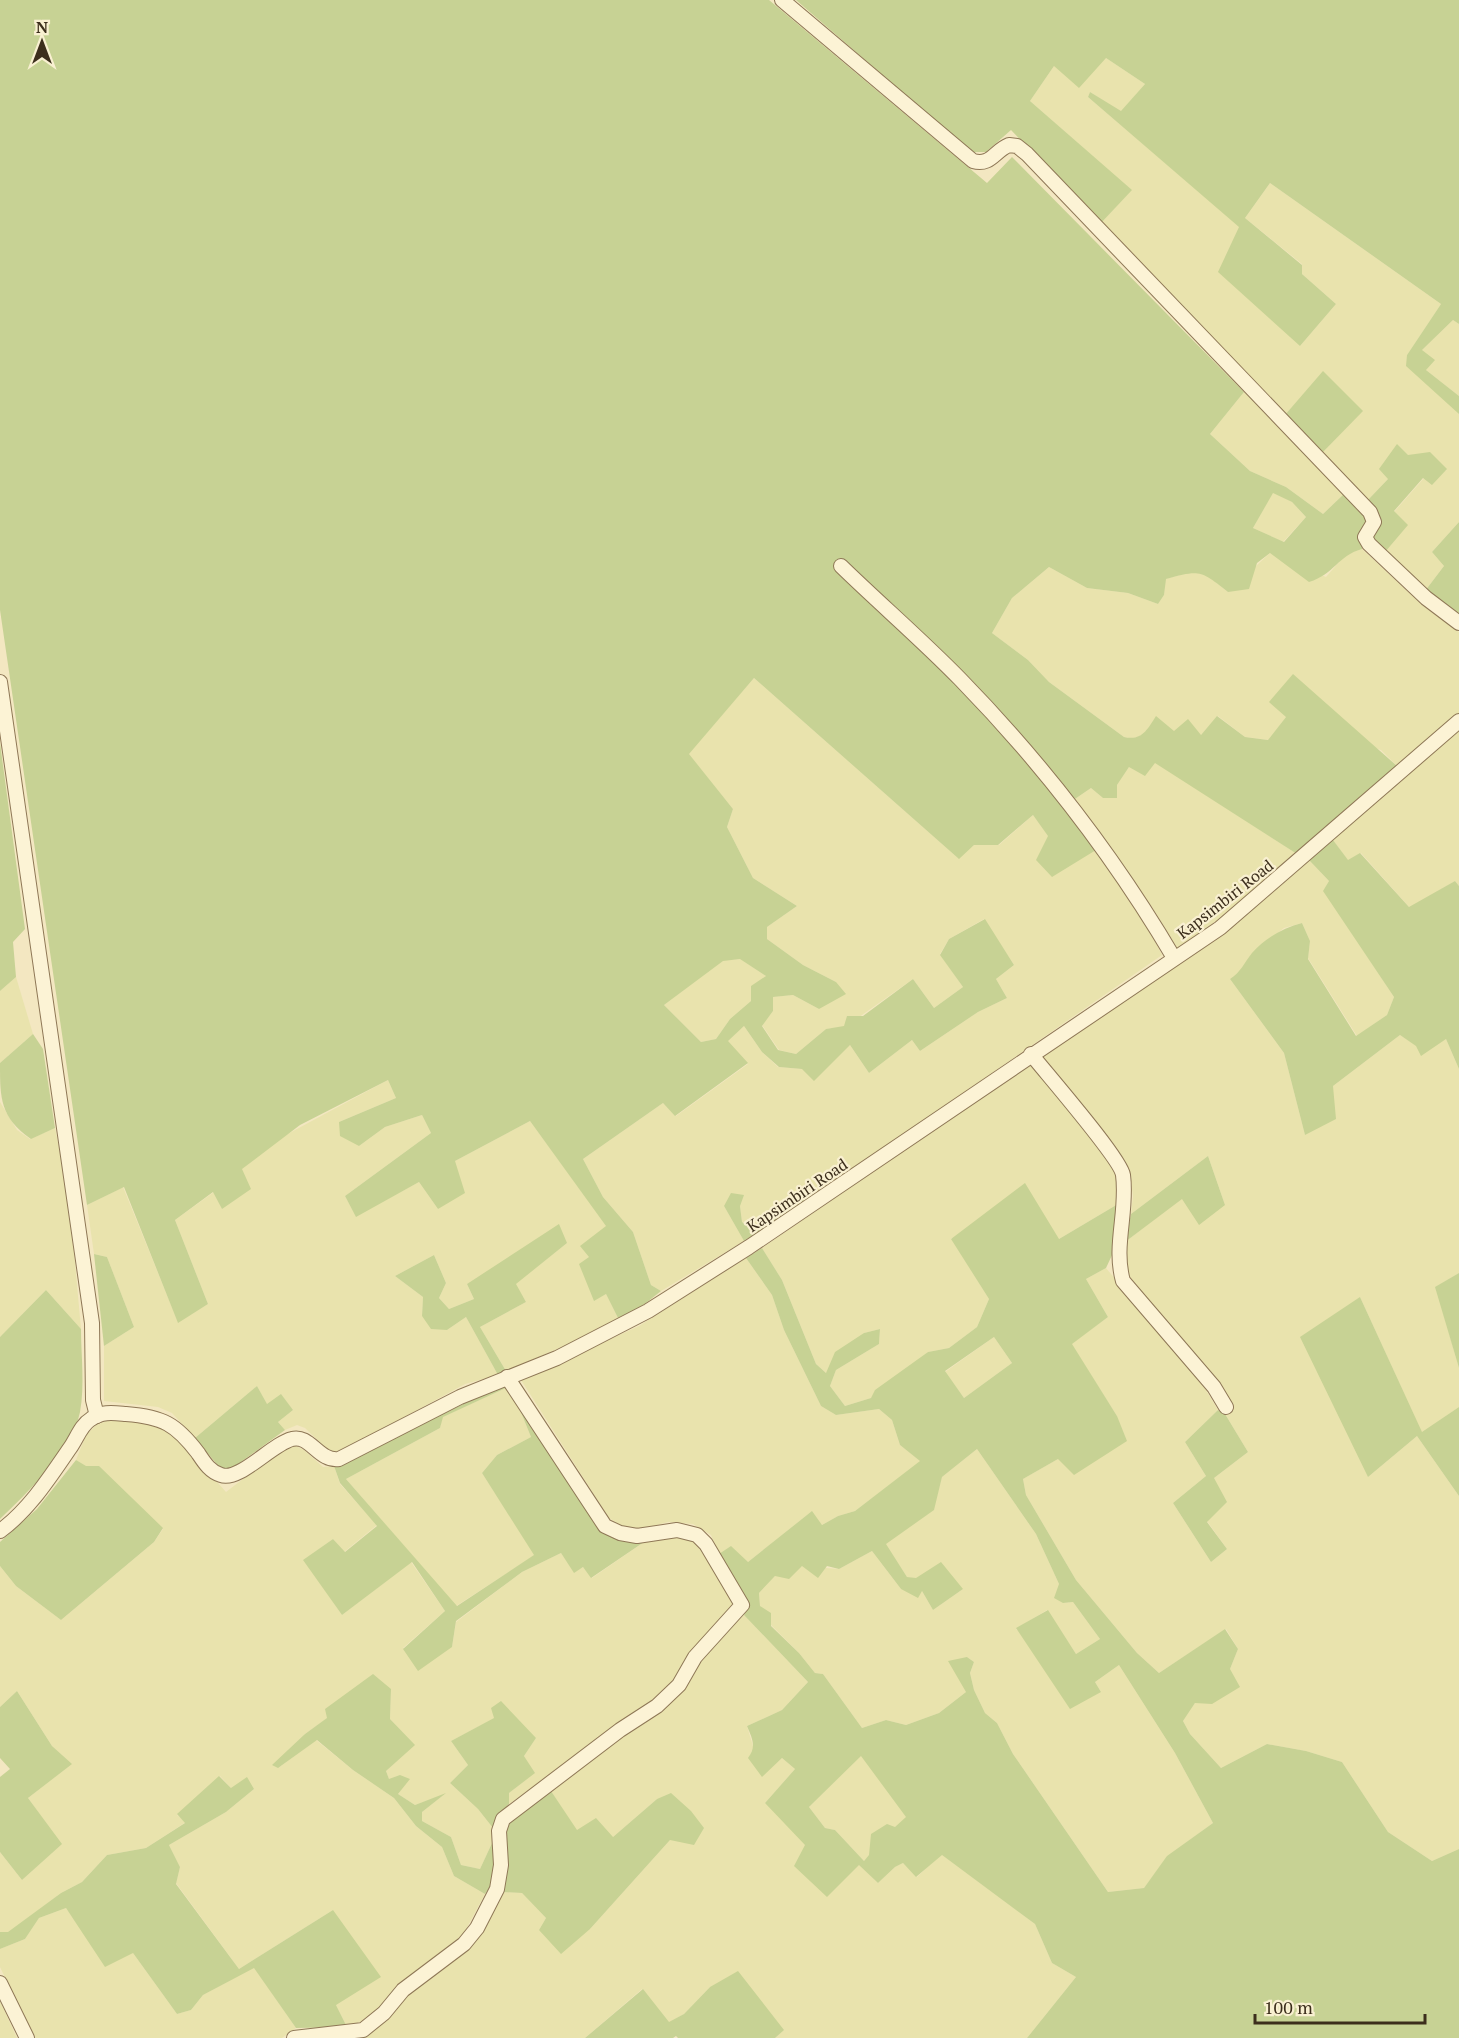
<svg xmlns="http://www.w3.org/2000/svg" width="1459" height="2038" font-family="'PT Serif',serif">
  <rect width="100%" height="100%" fill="#f3e7c1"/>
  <g fill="#e9e3ad">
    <polygon points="1106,58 1145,84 1121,112 1090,92 1088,97 1240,227 1300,346 1336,304 1302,274 1302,264 1245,218 1270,183 1441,304 1407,355 1459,414 1459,522 1432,552 1444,566 1425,591 1385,552 1394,512 1424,478 1447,470 1388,479 1368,500 1322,453 1362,410 1285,415 1101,223 1131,190 1030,101 1054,66"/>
    <polygon points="1453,320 1459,324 1459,396 1426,370 1422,350"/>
    <polygon points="1244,392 1346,492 1323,514 1286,487 1250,471 1210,434"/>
    <polygon points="1273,492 1292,502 1306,517 1283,542 1253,528"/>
    <polygon points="1362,549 1422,605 1459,632 1459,713 1397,766 1381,750 1286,717 1269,740 1245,737 1218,716 1201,735 1174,731 1144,734 1133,739 1124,737 1049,682 1028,660 992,633 1012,598 1049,567 1087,588 1128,593 1158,604 1164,595 1165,579 1195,571 1208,576 1228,592 1270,553 1326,577 1346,554"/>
    <polygon points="754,678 958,858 974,845 999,845 1033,815 1049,836 1096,850 1139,910 1162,955 816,1195 805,1194 784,1212 751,1229 742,1222 740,1206 724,1206 744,1241 661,1291 651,1285 633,1232 603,1197 583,1159 663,1103 676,1116 748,1064 727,1041 744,1026 762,1052 778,1067 802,1069 850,1045 869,1073 912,1040 920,1051 978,1012 1007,998 996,979 1014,965 984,919 949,939 940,954 963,987 934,1008 913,979 845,1027 826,1029 796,1054 779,1050 762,1025 773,1011 772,997 793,995 819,1009 836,982 803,965 767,939 767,927 797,906 753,878 727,827 733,809 688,754"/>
    <polygon points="1459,730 1459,886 1455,881 1410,908 1361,853 1348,861 1333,840"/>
    <polygon points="1155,762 1297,854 1228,913 1177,948 1152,907 1072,801 1091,788 1103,798 1117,785 1129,767"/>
    <polygon points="1309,860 1329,881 1324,891 1394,997 1387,1015 1357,1036 1308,958 1310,941 1302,923 1284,928 1253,953 1238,974 1230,979 1284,1053 1305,1135 1333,1086 1400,1035 1417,1046 1446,1039 1459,1069 1459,1273 1436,1287 1459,1368 1459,1407 1422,1433 1360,1297 1368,1477 1417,1436 1459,1496 1459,1849 1432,1861 1388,1832 1342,1762 1306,1751 1267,1744 1221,1768 1190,1734 1183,1721 1195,1703 1230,1669 1238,1649 1226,1629 1159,1673 1137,1653 1076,1580 1026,1495 1023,1479 1058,1459 1117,1416 1071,1344 1108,1317 1086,1279 1106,1268 1201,1382 1218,1410 1185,1442 1206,1476 1173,1503 1211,1562 1227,1549 1207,1521 1214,1478 1248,1452 1225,1414 1233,1404 1126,1275 1125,1242 1182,1198 1225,1205 1208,1156 1131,1214 1133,1196 1130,1175 1122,1157 1042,1056 1228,930"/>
    <polygon points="741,959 766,976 751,1001 730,1019 716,1039 701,1042 664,1005 723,960"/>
    <polygon points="16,977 33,1034 0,1063 0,991"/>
    <polygon points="1031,1063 1099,1150 1114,1162 1118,1175 1118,1204 1059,1239 951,1238 989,1299 977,1327 949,1348 928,1352 871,1398 845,1406 830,1386 836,1370 879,1344 880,1329 864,1333 826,1373 816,1364 782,1280 762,1248"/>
    <polygon points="388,1080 396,1098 339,1122 359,1146 385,1127 422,1115 431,1133 345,1196 356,1216 419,1182 438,1209 455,1161 530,1121 607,1226 581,1246 590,1257 594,1300 606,1294 618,1318 566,1345 506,1371 480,1327 526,1302 515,1284 567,1243 467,1284 474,1299 449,1309 439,1298 446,1283 434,1255 395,1276 423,1297 422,1316 447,1330 466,1317 498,1375 465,1384 340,1452 331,1453 305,1428 297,1425 285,1430 278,1422 293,1410 267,1405 257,1386 195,1438 172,1413 158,1407 104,1401 104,1346 134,1327 107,1257 94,1254 87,1205 123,1187 178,1322 208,1304 175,1220 214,1192 222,1209 241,1169 282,1137"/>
    <polygon points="0,1102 17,1130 30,1139 55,1128 69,1196 81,1329 46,1290 0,1337"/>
    <polygon points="746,1258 772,1295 784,1330 821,1406 836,1415 879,1409 892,1420 900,1445 921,1461 855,1511 838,1516 822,1525 811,1512 748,1562 719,1554 711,1535 693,1524 668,1522 642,1529 623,1527 609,1518 521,1380 639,1326"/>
    <polygon points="994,1337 1012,1363 964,1398 945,1372"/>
    <polygon points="508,1387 514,1395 531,1437 497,1455 482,1473 535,1555 456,1606 346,1479 440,1428 442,1417"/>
    <polygon points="109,1420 150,1422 171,1430 226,1492 282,1449 294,1445 304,1450 323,1467 334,1466 340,1484 377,1525 344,1552 333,1539 304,1560 342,1615 411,1562 445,1611 403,1648 452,1647 456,1622 522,1572 561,1553 574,1572 583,1567 592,1578 644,1542 674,1535 690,1538 703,1548 737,1604 656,1701 509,1804 509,1793 534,1773 524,1756 536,1738 495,1718 451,1741 468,1765 450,1783 478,1809 493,1828 493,1841 480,1869 461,1865 451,1837 422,1821 422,1812 443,1795 415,1805 398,1794 409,1779 389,1779 386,1771 414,1745 390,1719 391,1689 328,1718 305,1734 278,1768 316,1740 353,1770 394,1798 416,1826 442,1847 454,1876 485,1894 463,1935 401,1982 372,2017 347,2027 336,2005 333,1910 239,1969 176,1883 180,1867 169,1845 226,1812 254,1789 231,1788 220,1776 177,1815 186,1822 146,1848 107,1855 82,1882 61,1893 8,1933 0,1932 0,1852 22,1880 61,1844 28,1798 71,1764 52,1746 17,1691 0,1707 0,1566 16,1586 61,1620 154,1542 163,1529 76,1460 86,1435 96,1425"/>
    <polygon points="977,1449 1036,1534 1059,1584 1063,1603 1073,1602 1100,1639 1076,1654 1047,1610 1016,1629 1101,1692 1095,1682 1119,1665 1175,1753 1213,1823 1168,1856 1144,1888 1108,1892 1013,1754 997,1723 985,1713 974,1690 970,1673 974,1662 967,1657 966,1692 939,1713 906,1725 886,1720 862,1728 823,1674 815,1673 799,1653 771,1625 760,1606 759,1593 775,1576 802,1566 839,1569 872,1551 901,1589 922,1591 933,1610 963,1589 907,1577 885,1544 933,1510 942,1477"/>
    <polygon points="744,1615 808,1682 782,1710 747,1726 762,1776 782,1758 795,1769 765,1803 859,1864 878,1883 895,1867 903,1863 917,1877 941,1854 1035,1924 1052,1963 1076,1977 1027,2038 775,2038 783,2030 710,1987 684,2014 669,2023 642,1989 585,2038 349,2038 476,1937 502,1892 522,1893 546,1918 539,1930 590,1929 670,1840 657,1799 613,1837 576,1830 551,1791 616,1738"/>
    <polygon points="861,1755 907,1817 864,1861 835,1830 825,1828 809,1807"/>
    <polygon points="66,1908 86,1936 133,1953 177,2014 191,2010 203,1995 254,1967 296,2028 282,2038 34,2038 0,1967 0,1949 25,1939 39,1918"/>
    <polygon points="0,2001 17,2038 0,2038"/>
  </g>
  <g fill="#c7d294" fill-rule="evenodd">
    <path d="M0 0H769L987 183 1012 157 1244 392 1210 434 1250 471 1286 487 1323 514 1346 492 1370 521 1362 536V549C1337 556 1335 574 1309 582L1270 553 1257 563 1249 589 1228 592C1200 570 1200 570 1166 579L1164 595 1158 604 1128 593 1087 588 1049 567 1012 598 992 633 1028 660 1049 682 1124 737C1142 741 1147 730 1156 716L1174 731 1188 719 1201 735 1217 716 1245 737 1268 740 1286 717 1269 702 1293 674 1397 766 1297 854 1155 763 1145 776 1129 767 1117 785V798H1103L1091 788 1072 801 1008 721 835 568 991 718 1066 807 1096 850 1052 877 1036 860 1048 836 1033 815 998 845H974L959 859 754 678 689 754 733 809 727 827 753 878 797 906 767 927V939L803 965 836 982 846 994 819 1009 793 995 773 997V1011L762 1026 778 1050 796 1054 826 1029 844 1026 847 1016H863L913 979 934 1008 963 987 940 955 949 939 985 919 1014 965 996 979 1007 998 978 1012 920 1051 912 1040 869 1073 850 1045 814 1081 802 1069 779 1067 762 1052 744 1026 728 1041 748 1063 675 1116 663 1103 583 1159 603 1197 633 1232 651 1285 661 1291 641 1307 618 1318 606 1294 594 1301 579 1264 589 1257 580 1246 606 1226 530 1121 455 1161 465 1193 438 1209 419 1182 356 1217 345 1196 431 1133 422 1115 385 1127 359 1146 340 1136 339 1122 396 1098 388 1080 300 1125 242 1169 251 1189 222 1209 213 1192 175 1220 208 1304 178 1323 124 1187 87 1205 0 610ZM1273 493 1292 502 1306 517 1284 542 1253 528ZM740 959 766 976 751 986V1001L730 1019 716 1039 701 1042 664 1005 723 961Z"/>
    <polygon points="796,0 1459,0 1459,324 1453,320 1422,350 1435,360 1426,370 1459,396 1459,414 1406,366 1407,355 1441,304 1270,183 1245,218 1302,265 1302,274 1336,304 1300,346 1218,272 1239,227 1088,97 1090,92 1121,111 1145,84 1106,58 1079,88 1054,66 1030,101 1132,190 1101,223 1011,130 986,152 971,152"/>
    <polygon points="1323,371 1363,411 1322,453 1285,415"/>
    <path d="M1397 444 1408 455 1430 452 1447 469 1432 485 1423 478 1394 511 1408 525 1385 552 1372 541 1371 535C1381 519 1379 514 1368 500L1388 479 1379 469Z"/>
    <polygon points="1459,522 1459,616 1425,591 1444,566 1432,552"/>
    <polygon points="0,743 25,929 13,942 16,977 0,991"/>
    <path d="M1333 840 1348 860 1360 853 1409 907 1455 881 1459 886V1069L1446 1039 1421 1056 1416 1046 1400 1035 1333 1086 1336 1119 1305 1135 1284 1053 1230 979C1241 972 1244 963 1252 953 1265 938 1283 928 1302 923L1310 941 1308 959 1356 1036 1387 1015 1394 997 1323 891 1329 881 1309 860Z"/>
    <path d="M33 1034 43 1049 55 1128 31 1139C0 1117 0 1099 0 1063Z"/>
    <polygon points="1208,1156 1225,1205 1199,1225 1182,1199 1125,1242 1131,1214"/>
    <path d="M1025 1183 1059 1239 1118 1204 1113 1253 1106 1268 1086 1279 1108 1317 1072 1344 1117 1416 1127 1441 1074 1475 1058 1459 1023 1479 1026 1495 1076 1580 1137 1653 1159 1673 1225 1629 1238 1649 1230 1669 1240 1687 1212 1704 1195 1703 1183 1721 1190 1734 1221 1768 1267 1744 1306 1751 1342 1762 1388 1832 1432 1861 1459 1849V2038H1027L1076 1977 1052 1963 1035 1924 942 1855 916 1877 903 1863 895 1867 878 1883 859 1865 827 1897 794 1866 805 1845 765 1803 795 1769 782 1758 762 1777 748 1758C757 1747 752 1738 747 1726L782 1710 808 1682 744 1615 749 1604 719 1554 731 1546 748 1562 812 1511 822 1525 838 1516 855 1511 920 1461 900 1445 892 1420 879 1409 836 1415 821 1406 784 1330 772 1295 746 1258 762 1248 782 1280 816 1364 826 1373 835 1352 864 1333 880 1329 879 1344 836 1370 830 1386 845 1406 871 1398 875 1390 928 1352 949 1348 977 1327 989 1299 951 1239ZM994 1337 1012 1363 964 1398 945 1371ZM977 1449 1036 1534 1059 1584 1054 1598 1063 1603 1073 1602 1100 1639 1076 1654 1048 1610 1016 1628 1070 1709 1101 1692 1095 1682 1119 1665 1175 1753 1213 1823 1167 1856 1144 1888 1108 1892 1013 1754 997 1723 985 1713 974 1690 970 1673 974 1662 967 1657 948 1661 966 1692 939 1713 906 1725 886 1720 862 1728 823 1674 815 1673 799 1653 771 1626V1613L760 1606 759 1593 775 1576 789 1579 802 1566 818 1578 827 1566 839 1569 872 1551 901 1589 918 1598 922 1591 933 1610 963 1589 941 1562 916 1578 907 1577 886 1544 934 1510 942 1477ZM861 1756 906 1817 895 1827 887 1824 871 1834 869 1855 864 1861 835 1830 825 1828 809 1807Z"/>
    <polygon points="731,1193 744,1195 740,1206 742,1222 751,1228 784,1212 805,1194 816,1195 744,1241 724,1206"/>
    <polygon points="559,1224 567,1243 516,1284 526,1302 480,1327 506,1371 498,1375 466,1317 447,1330 431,1329 422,1316 423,1297 395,1276 434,1255 446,1283 439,1298 449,1309 474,1299 467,1284"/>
    <polygon points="94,1254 107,1257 134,1327 104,1346"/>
    <polygon points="1459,1273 1459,1368 1435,1287"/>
    <path d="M46 1290 81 1329C81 1355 85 1386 80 1412 73 1449 26 1494 0 1519V1337Z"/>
    <polygon points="1360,1297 1422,1432 1459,1407 1459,1496 1417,1436 1368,1477 1300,1337"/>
    <polygon points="505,1384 508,1387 443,1417 440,1428 346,1479 457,1606 534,1555 482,1473 497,1455 531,1437 514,1395 601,1528 644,1542 591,1578 583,1567 574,1573 561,1553 522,1572 456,1621 452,1647 418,1671 403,1649 445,1611 412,1562 342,1615 303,1560 333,1539 345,1552 377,1526 340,1483 334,1466"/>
    <polygon points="257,1386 267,1404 281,1394 293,1410 278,1422 285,1430 230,1470 220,1468 195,1438"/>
    <polygon points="1218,1410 1225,1414 1248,1452 1214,1478 1227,1502 1207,1522 1227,1549 1211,1562 1173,1503 1206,1476 1185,1442"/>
    <polygon points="76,1460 86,1466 99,1466 163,1528 154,1542 61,1620 16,1586 0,1566 0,1542 37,1509"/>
    <polygon points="373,1674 391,1689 390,1719 415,1745 386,1771 389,1779 400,1775 410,1779 398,1794 415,1805 446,1793 422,1812 422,1821 451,1837 461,1865 480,1869 493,1841 495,1879 485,1894 454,1876 442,1847 416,1826 394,1798 353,1770 317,1740 278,1768 272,1765 305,1734 327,1718 325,1709"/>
    <polygon points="17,1691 52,1746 72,1764 28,1798 62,1844 22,1880 0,1852 0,1777 10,1769 0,1758 0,1707"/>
    <polygon points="501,1701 536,1738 524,1756 535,1773 509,1793 509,1804 496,1817 493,1828 478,1809 450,1783 468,1765 451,1741 494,1718 491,1708"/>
    <polygon points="219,1776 231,1788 247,1777 254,1789 226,1812 169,1845 180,1867 176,1884 239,1969 333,1910 381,1977 336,2005 347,2027 296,2028 254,1968 203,1995 191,2010 177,2014 133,1953 105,1967 66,1908 39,1918 25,1939 0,1949 0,1932 8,1932 61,1893 82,1882 107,1855 146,1848 185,1823 177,1814"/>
    <path d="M551 1791 577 1830 596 1818 613 1837 657 1799 671 1793 691 1811 704 1828 694 1845 670 1840 590 1929 561 1954 539 1930 546 1918 522 1893 502 1892C507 1871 496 1845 506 1826 510 1816 541 1798 551 1791Z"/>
    <polygon points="738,1971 784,2030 775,2038 678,2038 676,2036 673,2038 585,2038 643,1989 669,2022 684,2014 710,1987"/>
  </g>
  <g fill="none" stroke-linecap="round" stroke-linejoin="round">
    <defs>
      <g id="minor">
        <path d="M782 0 973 161C991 166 994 151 1009 145L1017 146 1027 154 1370 512 1374 522 1365 537 1369 544 1426 598 1459 623"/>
        <path d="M841 566C880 604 922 640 960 679 1042 763 1115 858 1174 958"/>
        <polyline points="0,682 92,1323 93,1400 97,1416"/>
        <path d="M1031 1054C1046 1073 1121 1159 1123 1175 1128 1211 1113 1246 1123 1281L1214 1387 1226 1407"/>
        <path d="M0 1531C29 1510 50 1477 70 1448 77 1438 81 1425 91 1419 102 1411 114 1413 126 1414 163 1417 176 1424 198 1453 204 1462 210 1472 221 1475 239 1482 272 1444 292 1439 310 1434 319 1462 339 1459L460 1397 557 1358 648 1311 749 1247 1220 928 1459 721"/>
        <polyline points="0,1983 27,2038"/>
        <polyline points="294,2038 363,2030 384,2013 403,1990 464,1944 477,1928 497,1889 501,1865 499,1831 503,1819 620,1730 657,1706 679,1685 695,1657 742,1605 706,1544 697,1535 677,1530 637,1536 620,1533 605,1526 507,1377"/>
      </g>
    </defs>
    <use href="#minor" stroke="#8e7756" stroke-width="16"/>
    <use href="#minor" stroke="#fcf3d5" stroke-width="14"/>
  </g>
  <g text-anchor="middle" stroke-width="4.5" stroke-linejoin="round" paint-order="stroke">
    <g font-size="16" fill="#3c2e1c" stroke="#f9f0d1">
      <text transform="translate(1225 899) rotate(-38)" y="6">Kapsimbiri Road</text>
      <text transform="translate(797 1195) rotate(-34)" y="6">Kapsimbiri Road</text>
    </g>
  </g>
  <g transform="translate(42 42)" stroke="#f9f0d1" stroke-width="4.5" paint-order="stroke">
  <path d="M0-4.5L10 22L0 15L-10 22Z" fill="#3c2e1c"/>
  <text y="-9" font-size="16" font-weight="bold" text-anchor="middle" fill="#3c2e1c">N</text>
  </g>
  <path d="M1255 2014v9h170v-9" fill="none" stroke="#3c2e1c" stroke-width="3"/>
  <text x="1264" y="2014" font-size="18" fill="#3c2e1c" stroke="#f9f0d1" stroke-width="4.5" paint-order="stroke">100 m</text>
</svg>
